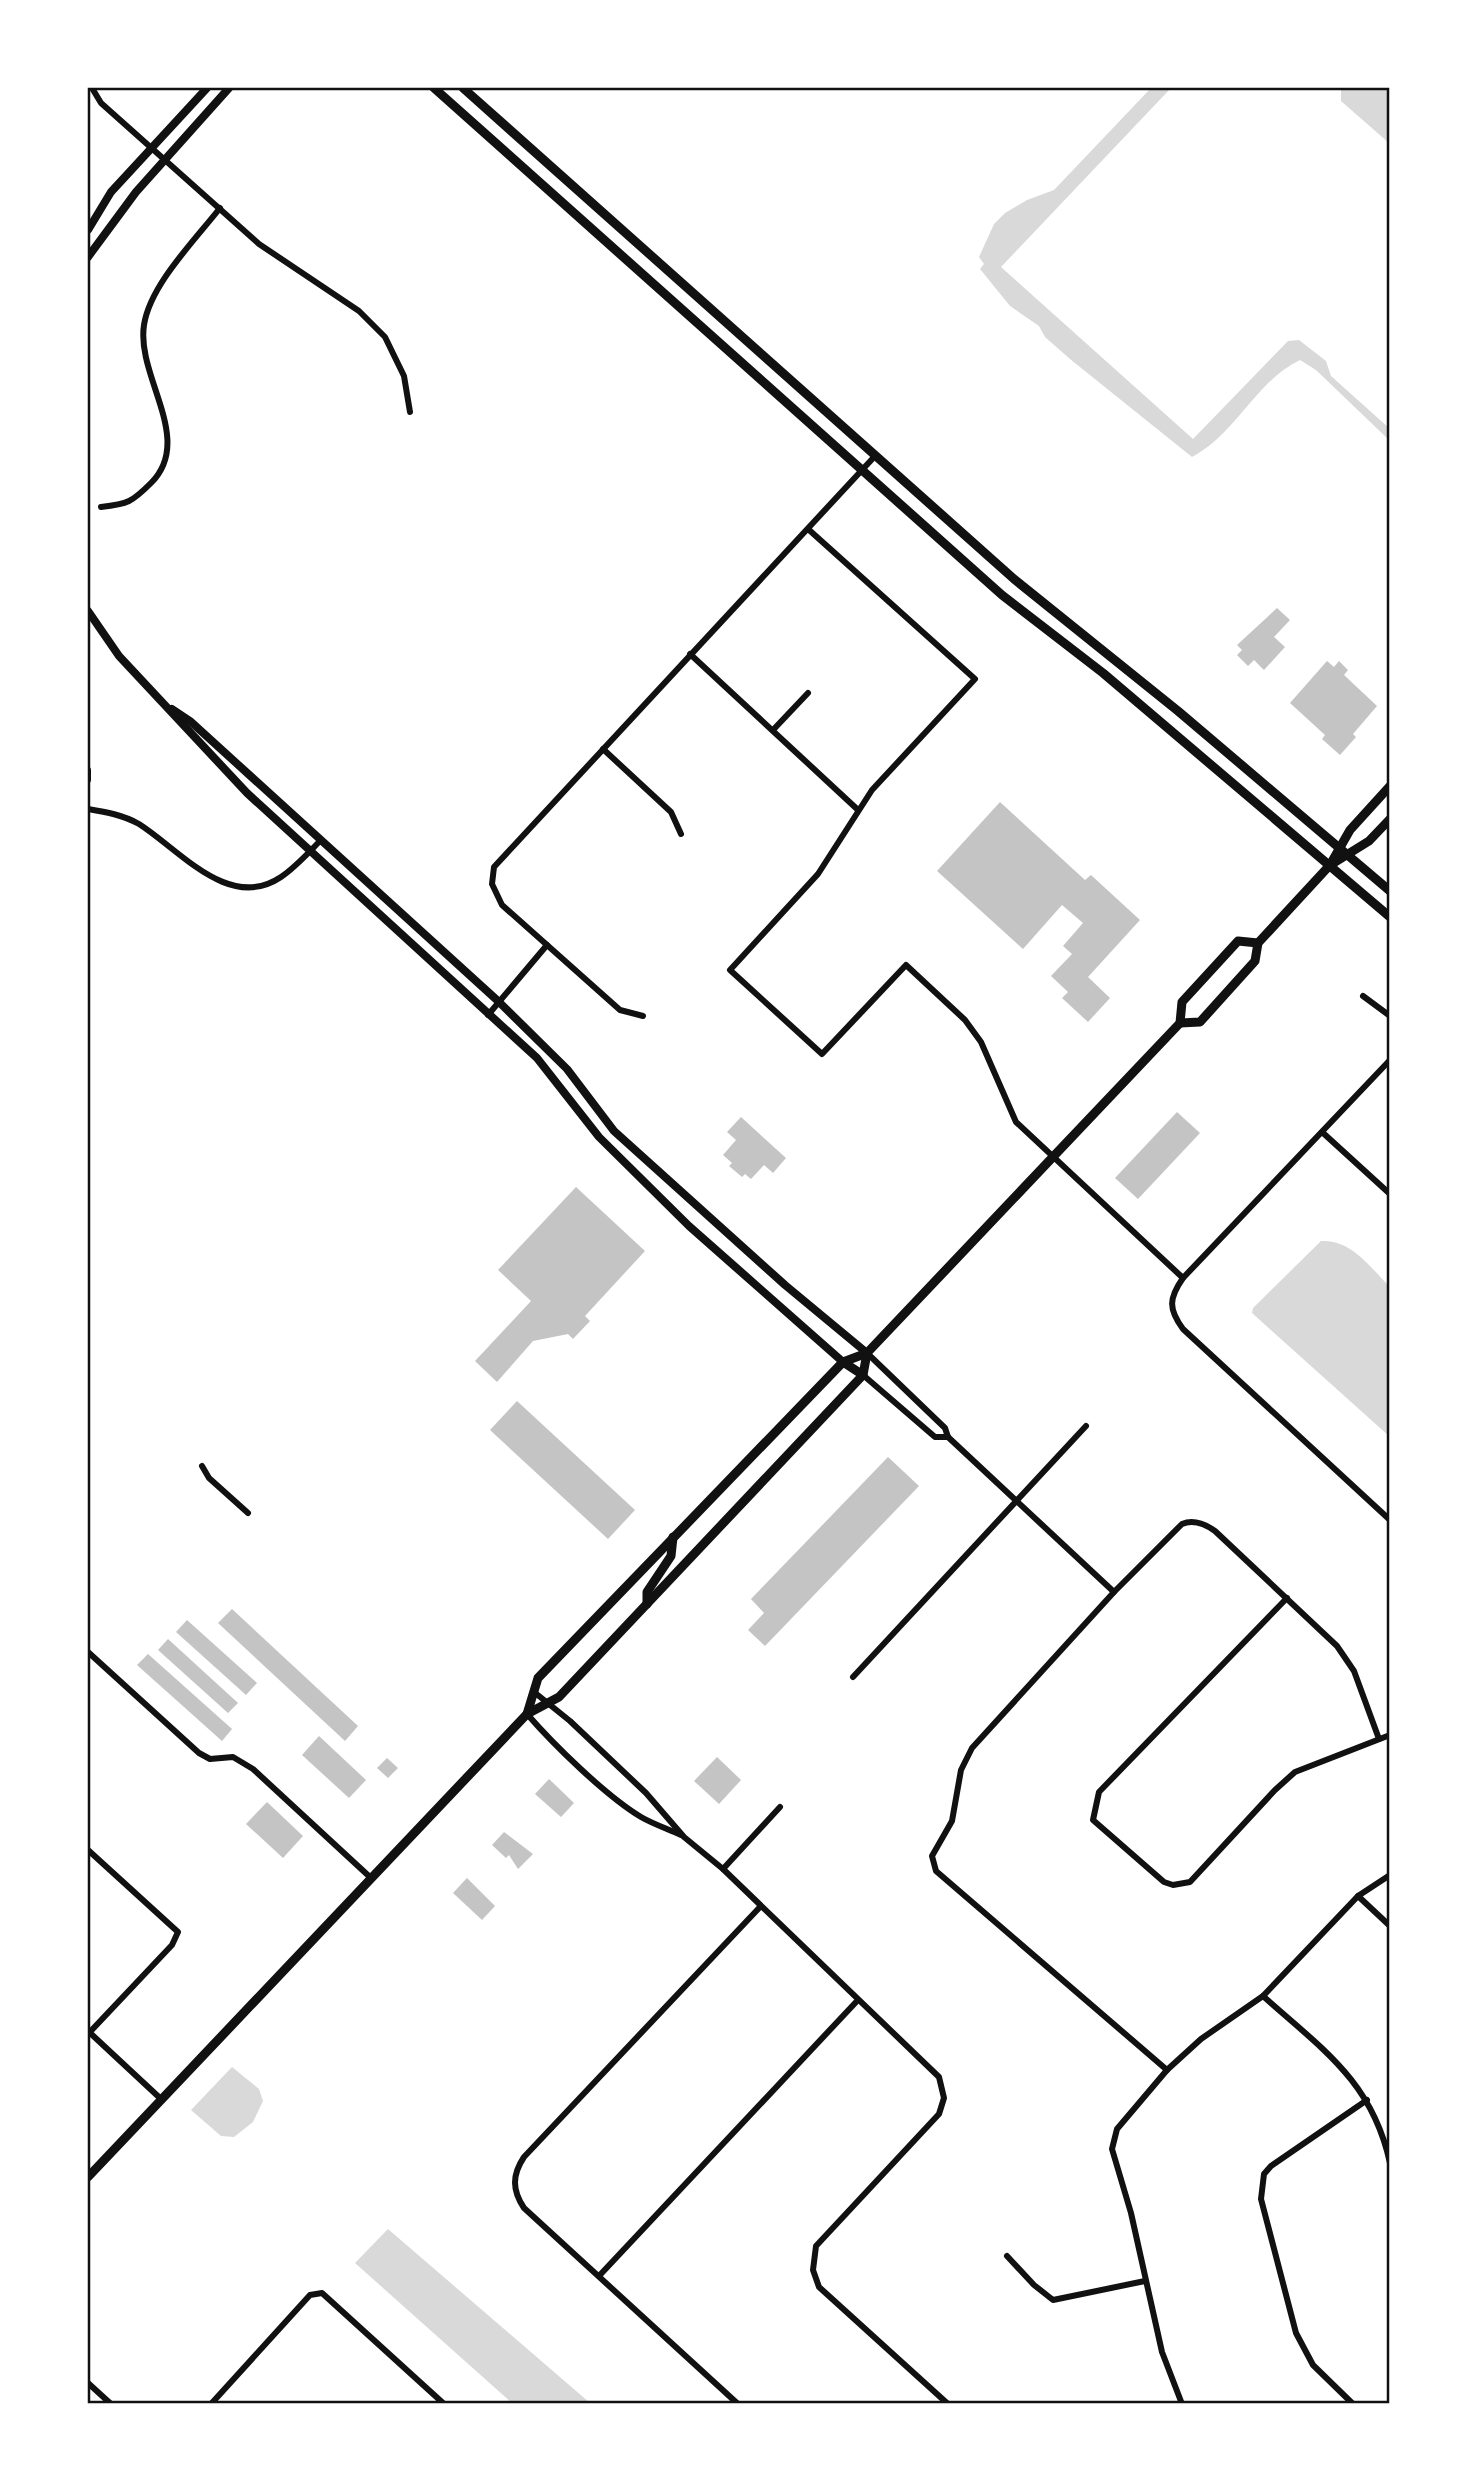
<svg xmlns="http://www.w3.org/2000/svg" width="1477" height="2491" font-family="'Alegreya Sans',sans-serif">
  <rect width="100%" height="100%" fill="#fff"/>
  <g fill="#d9d9d9">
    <path d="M1151 88H1171L1001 267 1193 439 1288 341 1299 340 1326 361 1331 376 1389 428V440L1316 370 1300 360C1256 381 1236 434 1192 457L1070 359 1045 337 1039 326 1010 306 980 269 984 264 979 257 994 224 1005 213 1027 200 1054 190Z"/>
    <polygon points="1390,88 1390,143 1389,143 1341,101 1341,89"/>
    <path d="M1321 1241C1351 1239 1370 1267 1389 1286V1436L1252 1313 1253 1308Z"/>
    <polygon points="232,2067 259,2089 263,2101 253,2122 234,2137 221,2136 191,2110"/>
    <polygon points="388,2229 590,2403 512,2403 355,2263"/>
  </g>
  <g fill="#c4c4c4">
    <polygon points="1277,608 1290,620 1274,637 1285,647 1264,670 1254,660 1248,666 1237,655 1242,650 1237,645"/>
    <polygon points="1327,661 1334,667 1339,661 1348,670 1344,675 1377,706 1353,734 1356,737 1340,755 1322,739 1325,735 1290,703"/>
    <polygon points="1000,802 1085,880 1091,875 1140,920 1088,977 1110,998 1088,1022 1062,998 1068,992 1051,976 1072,954 1063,946 1083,923 1062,905 1023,949 937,871"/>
    <polygon points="1177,1112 1200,1133 1138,1199 1115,1178"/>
    <polygon points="741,1117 786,1158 773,1173 764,1165 751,1179 745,1174 742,1177 729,1166 732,1163 723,1155 736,1140 727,1132"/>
    <polygon points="576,1187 645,1251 585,1316 590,1321 573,1339 568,1334 533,1341 497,1382 475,1361 531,1301 498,1270"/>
    <polygon points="517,1401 635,1510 608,1539 490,1430"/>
    <polygon points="888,1457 919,1486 765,1646 748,1630 764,1613 751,1599"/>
    <polygon points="232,1609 358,1726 345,1741 218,1623"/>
    <polygon points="187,1620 257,1683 246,1695 176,1632"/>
    <polygon points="168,1639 238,1703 228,1713 158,1650"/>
    <polygon points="148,1654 232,1729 222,1741 137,1665"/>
    <polygon points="319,1736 366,1780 349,1798 302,1755"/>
    <polygon points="717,1757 741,1780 719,1804 694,1781"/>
    <polygon points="387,1758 398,1768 388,1778 377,1768"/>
    <polygon points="549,1779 574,1803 561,1817 535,1794"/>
    <polygon points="267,1802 303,1836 283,1858 246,1824"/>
    <polygon points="504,1832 533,1854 518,1869 509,1855 506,1858 492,1845"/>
    <polygon points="467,1878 495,1906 482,1920 453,1893"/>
  </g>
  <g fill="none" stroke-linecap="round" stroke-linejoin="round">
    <g stroke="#111" stroke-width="6">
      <polyline points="92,88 101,103 259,244 359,311 385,337 404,376 410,412"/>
      <path d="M101 507C128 504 132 502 151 483 195 439 136 377 144 325 150 285 195 240 220 208"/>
      <polyline points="808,529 975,679 872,790 818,874 730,970 822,1054 906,965 965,1020 981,1042 1016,1122 1183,1278"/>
      <polyline points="690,654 857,809"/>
      <polyline points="773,730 808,693"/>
      <polyline points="603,749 671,812 681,834"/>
      <polyline points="88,770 88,780"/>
      <path d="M88 809C106 812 123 815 139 824 180 850 229 912 281 877 296 867 308 853 321 840"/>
      <polyline points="1363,996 1390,1016"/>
      <polyline points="488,1015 547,945"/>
      <polyline points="643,1016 620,1010 502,905 492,884 494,867 875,456"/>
      <path d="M1390 1060 1183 1278C1169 1298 1168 1309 1183 1329L1390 1520"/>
      <polyline points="1322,1132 1390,1194"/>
      <polyline points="867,1353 945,1428 948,1437 1114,1592"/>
      <polyline points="863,1375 935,1437 948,1437"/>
      <polyline points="202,1466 209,1478 248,1513"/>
      <polyline points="1287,1598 1099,1792 1093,1820 1164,1882 1173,1885 1190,1882 1275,1790 1295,1772 1390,1735"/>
      <polyline points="88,1652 199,1753 210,1759 233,1757 253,1769 371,1878"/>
      <polyline points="853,1677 1086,1426"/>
      <polyline points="534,1692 570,1721 646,1793 684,1837 723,1869 939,2077 944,2098 939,2114 816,2246 813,2270 819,2287 948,2404"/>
      <path d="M527 1714C554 1745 606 1796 641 1817 653 1824 668 1829 681 1835"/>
      <polyline points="88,1850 178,1932 172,1945 88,2034"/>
      <polyline points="723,1869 780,1807"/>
      <polyline points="1358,1896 1390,1926"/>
      <path d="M1263 1996C1322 2049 1372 2081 1390 2163"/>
      <polyline points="88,2031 161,2099"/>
      <path d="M1167 2070 936 1871 932 1856 952 1821 961 1770 972 1748 1114 1592 1182 1524C1194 1519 1205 1524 1215 1531L1337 1646 1354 1671 1379 1739"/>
      <polyline points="1007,2256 1034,2285 1053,2300 1145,2281"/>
      <polyline points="599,2276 857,2001"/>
      <polyline points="88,2383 111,2404"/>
      <polyline points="211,2404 310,2295 322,2293 443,2403"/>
      <path d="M738 2404 524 2208C512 2190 512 2175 524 2157L760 1907"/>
      <polyline points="1182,2404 1162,2352 1131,2213 1112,2149 1117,2129 1167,2070 1201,2039 1263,1996 1358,1896 1390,1875"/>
      <polyline points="1353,2404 1313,2365 1296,2333 1261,2199 1264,2174 1271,2166 1367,2100"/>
    </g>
    <g stroke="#111" stroke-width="8">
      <polyline points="88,230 111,192 207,88"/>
      <polyline points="88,257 136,192 229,88"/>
      <polyline points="88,611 119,656 247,793 537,1058 599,1137 689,1226 843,1362"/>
      <polyline points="172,709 190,721 498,1001 567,1069 614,1131 785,1285 867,1353"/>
    </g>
    <g stroke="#111" stroke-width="9">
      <polyline points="434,88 1002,595 1103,673 1390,917"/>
      <polyline points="463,88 1014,579 1178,711 1390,891"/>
      <polyline points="1332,864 1369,841 1390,819"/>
      <polyline points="1180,1023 1200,1022 1255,961 1258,943 1330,865 1350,830 1390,786"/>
      <polyline points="843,1362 863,1375"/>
      <polyline points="647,1604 647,1592 671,1556 673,1537"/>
      <polyline points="527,1714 538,1678 843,1362 867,1353 1180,1023 1182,1002 1238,941 1258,943"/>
      <polyline points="88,2177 527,1714 559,1697 863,1375 867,1353"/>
    </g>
  </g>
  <rect width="1477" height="2491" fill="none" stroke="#ffffff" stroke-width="178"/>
  <rect x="89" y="89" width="1299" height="2313" fill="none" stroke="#111" stroke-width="2.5"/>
</svg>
